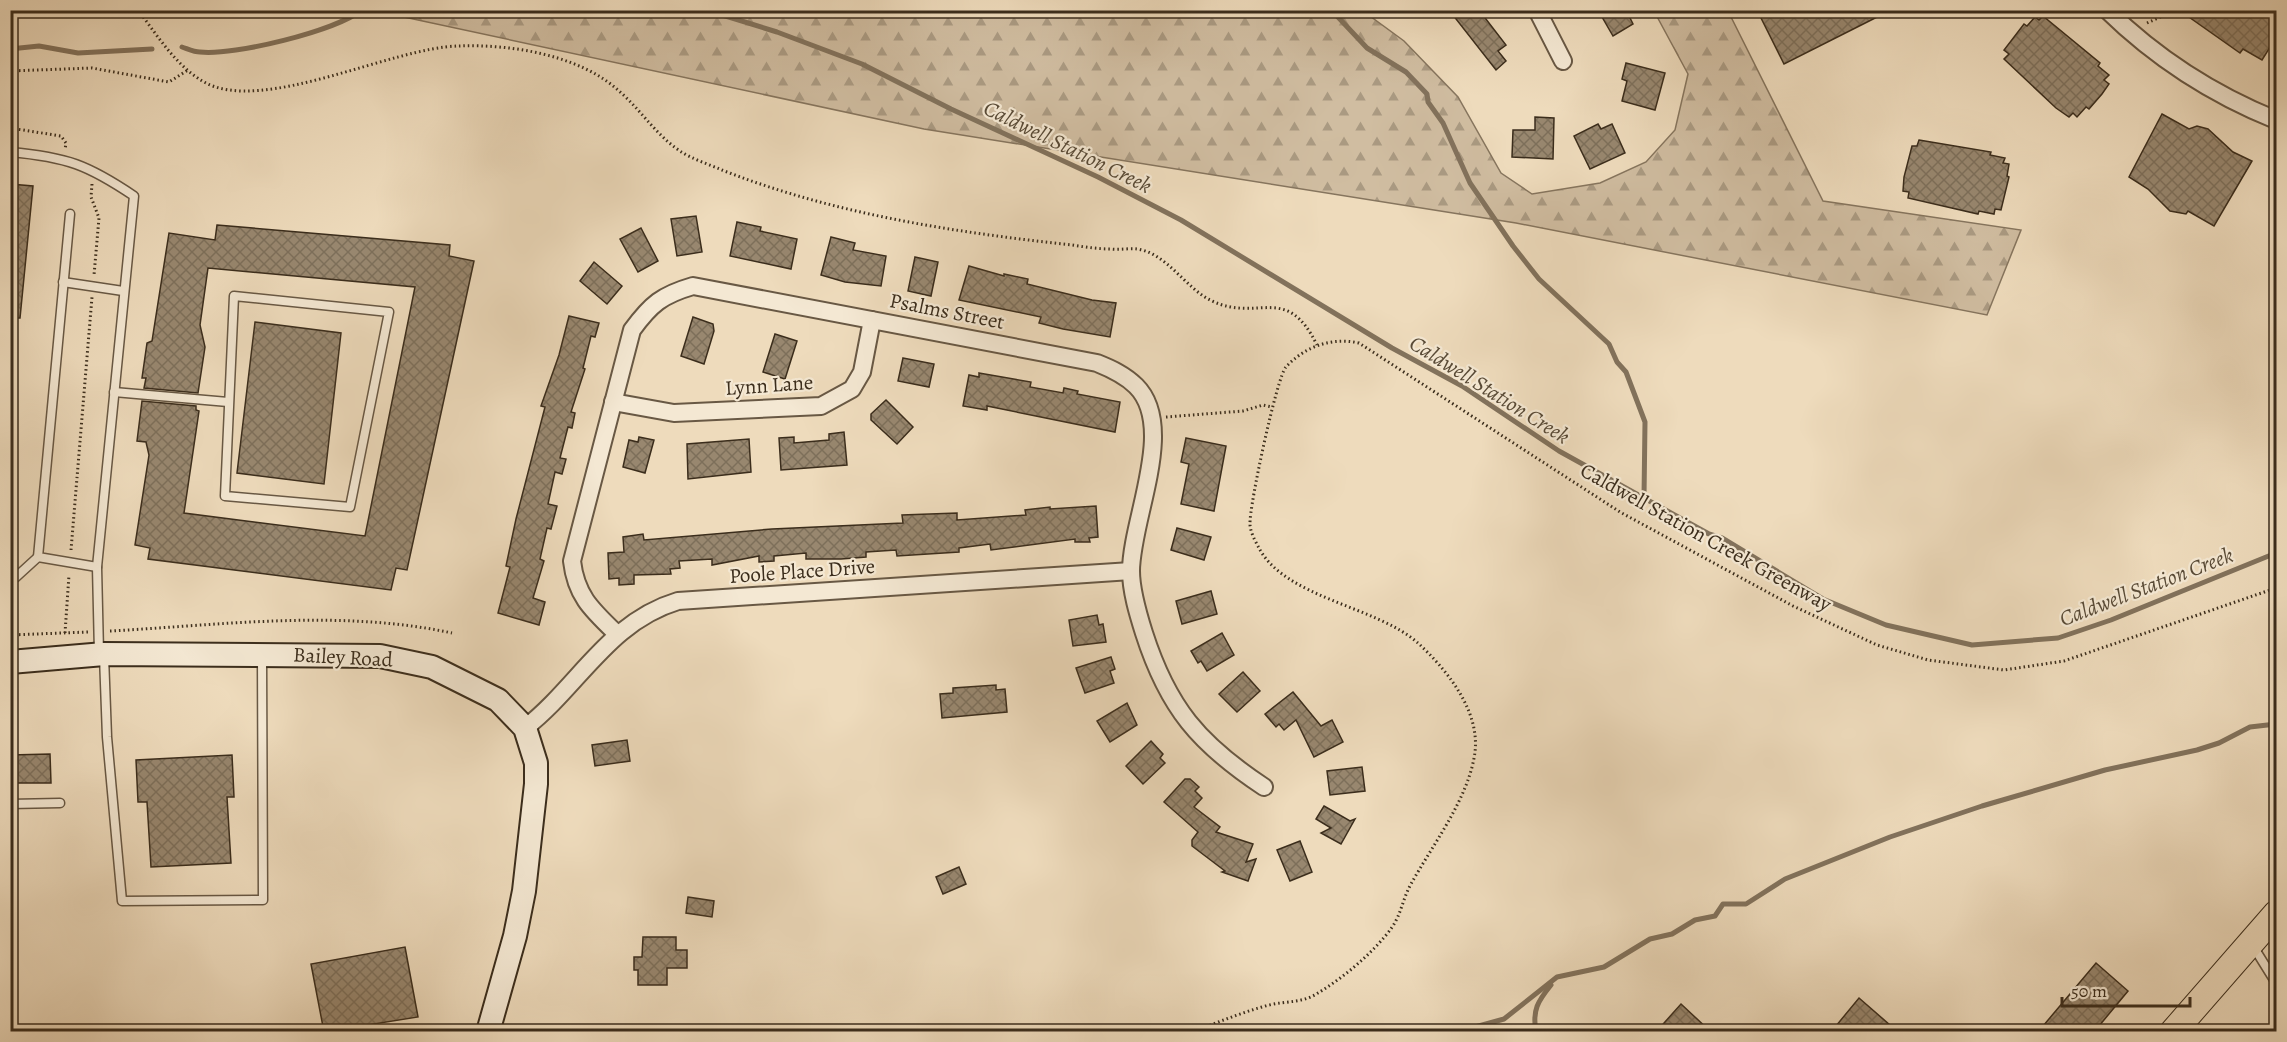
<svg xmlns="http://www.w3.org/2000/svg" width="2287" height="1042" font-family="Alegreya,serif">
  <defs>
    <pattern id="forest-firs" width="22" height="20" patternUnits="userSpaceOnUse" patternTransform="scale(1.5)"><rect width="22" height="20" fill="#d0bda1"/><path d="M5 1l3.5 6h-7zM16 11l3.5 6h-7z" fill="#aa9a82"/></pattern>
    <pattern id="building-cross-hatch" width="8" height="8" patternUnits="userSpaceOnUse" patternTransform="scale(1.5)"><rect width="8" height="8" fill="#98876f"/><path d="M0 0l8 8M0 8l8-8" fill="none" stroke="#7d6f5a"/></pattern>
  </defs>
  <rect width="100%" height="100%" fill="#eedbbc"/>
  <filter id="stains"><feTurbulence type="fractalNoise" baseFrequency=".00333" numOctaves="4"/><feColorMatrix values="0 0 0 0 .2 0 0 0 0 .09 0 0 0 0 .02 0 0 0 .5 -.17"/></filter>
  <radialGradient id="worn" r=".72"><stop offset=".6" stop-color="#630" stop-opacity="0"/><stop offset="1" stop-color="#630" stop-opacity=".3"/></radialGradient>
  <polygon fill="url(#forest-firs)" stroke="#86755e" stroke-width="1.5" points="376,11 1363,11 1404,41 1458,97 1501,173 1532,194 1600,183 1646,162 1675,130 1688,74 1654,11 1728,11 1823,201 2021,230 1987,315 1516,223 924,129"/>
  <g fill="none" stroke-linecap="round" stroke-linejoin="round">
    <g stroke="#82725c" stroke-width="5">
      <polyline points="706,10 777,32 862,64 951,109 1098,177 1181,220 1392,348 1462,386 1559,451 1709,534 1722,538 1823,599 1886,625 1972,645 2058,638 2111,620 2276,553"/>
      <polyline points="1335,10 1337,16 1367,48 1406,72 1427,94 1428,102 1443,123 1470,183 1513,246 1539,279 1609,344 1617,362 1626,372 1645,422 1644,497"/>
      <path d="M182 47C188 49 194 52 200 52 234 56 335 31 362 10"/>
      <polyline points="10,49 39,46 78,53 152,49"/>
      <polyline points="1457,1032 1504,1019 1557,977 1604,967 1650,939 1672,934 1695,920 1715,916 1723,904 1746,904 1785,879 1890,837 1982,806 2105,770 2197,750 2219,743 2250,727 2276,724"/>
      <path d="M1536 1032C1532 1010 1538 1001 1551 985"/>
    </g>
  </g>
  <g fill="url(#building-cross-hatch)" stroke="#3b2d1c" stroke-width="1.5">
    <polygon points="1449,10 1479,10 1506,45 1498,51 1506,61 1496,70"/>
    <polygon points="1598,10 1626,10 1633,24 1613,36"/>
    <polygon points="1757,10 1891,10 1784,64"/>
    <polygon points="2179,10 2277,10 2277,36 2262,60 2243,49 2240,53"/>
    <polygon points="2043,16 2100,63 2098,66 2109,75 2104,80 2109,84 2102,94 2089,109 2086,107 2077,117 2073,113 2069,117 2056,108 2004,59 2009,54 2004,50 2024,24 2027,26 2035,17 2039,20"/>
    <polygon points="1626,63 1665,73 1655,110 1622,101 1627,81 1622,79"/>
    <polygon points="2162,114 2189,129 2197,126 2208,129 2233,152 2252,161 2214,226 2188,211 2186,214 2170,211 2148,189 2129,177"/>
    <polygon points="1535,117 1554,118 1553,159 1512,157 1513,130 1535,130"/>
    <polygon points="1598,124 1601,129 1612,124 1625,153 1590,169 1574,136"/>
    <polygon points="1919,140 1991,152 1990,155 2005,158 2003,163 2009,164 2007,176 2009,177 2001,210 1995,209 1994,214 1979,211 1978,214 1908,198 1909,192 1903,191 1904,177 1912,146 1917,146"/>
    <polygon points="10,184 33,186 20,318 10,318"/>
    <polygon points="696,216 702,252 677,256 671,219"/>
    <polygon points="737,222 761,227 760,231 797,239 791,269 730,256"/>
    <polygon points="217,225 450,245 449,256 474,261 407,570 396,568 391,590 148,559 150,548 135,545 149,455 146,442 137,441 142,401 196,406 196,410 199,411 184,513 365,536 415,287 208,268 200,325 205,347 198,393 144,388 146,378 142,378 147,343 152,341 169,233 215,240"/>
    <polygon points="641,228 658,261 638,272 620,239"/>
    <polygon points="831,237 855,243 853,250 886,256 881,286 845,282 821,275"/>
    <polygon points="915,257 938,262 931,296 908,291"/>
    <polygon points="594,262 622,286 607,304 580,281"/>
    <polygon points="969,266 1004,276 1004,274 1028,279 1027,284 1092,300 1116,303 1110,337 1063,329 1039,323 1041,317 959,300"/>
    <polygon points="569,316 599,323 595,337 591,336 583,368 585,369 571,412 575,413 572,428 568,427 560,458 566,459 562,474 555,472 548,504 557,506 551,529 547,528 540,559 544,561 533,598 545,602 539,625 498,613 510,567 506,566 516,519 545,407 541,406 559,355"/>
    <polygon points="693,317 713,324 714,331 704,364 681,356"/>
    <polygon points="255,322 341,333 324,484 237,473"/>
    <polygon points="775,334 797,341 785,379 763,372"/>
    <polygon points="903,358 934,364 929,387 898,381"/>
    <polygon points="979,373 1031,382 1030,387 1063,393 1064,388 1078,391 1077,394 1120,402 1115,432 987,406 987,410 963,406 969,375 979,377"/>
    <polygon points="886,400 913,427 897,444 871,420 871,414"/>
    <polygon points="844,432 847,465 781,470 779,438 794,437 794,443 829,440 829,434"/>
    <polygon points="639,437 654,440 645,473 623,467 629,440 638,442"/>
    <polygon points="1186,438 1226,446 1214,511 1181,504 1189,464 1181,462"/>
    <polygon points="749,439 751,472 688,479 687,444"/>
    <polygon points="1096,506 1098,537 1089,538 1090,542 1075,542 1075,539 991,550 990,544 959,548 959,552 897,556 896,550 866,552 866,557 841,559 806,559 806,553 774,556 774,561 759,562 759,556 712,565 712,559 679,561 680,568 670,569 671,574 634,575 634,584 619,585 619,578 609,579 608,553 624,552 623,537 643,534 644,540 772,529 903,523 902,515 957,513 957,520 1026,515 1025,510 1050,507 1050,509"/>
    <polygon points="1177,528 1211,537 1204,560 1171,550"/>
    <polygon points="1211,591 1217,614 1182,624 1176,601"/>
    <polygon points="1097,615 1099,625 1103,624 1106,642 1073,646 1069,620"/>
    <polygon points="1222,633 1234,655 1207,671 1201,661 1198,663 1191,651"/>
    <polygon points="1111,657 1115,669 1110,671 1114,683 1085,693 1076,668"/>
    <polygon points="1243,672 1260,691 1237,712 1219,694"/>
    <polygon points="996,685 996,690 1005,689 1007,712 942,718 940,694 953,693 953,688"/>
    <polygon points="1293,692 1321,726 1332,720 1343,742 1314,757 1296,720 1284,730 1279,724 1276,727 1265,714"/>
    <polygon points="1127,703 1137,725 1110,742 1097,721"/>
    <polygon points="627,740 630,761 595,766 592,745"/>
    <polygon points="1151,741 1163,754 1160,758 1165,763 1143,784 1126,766"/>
    <polygon points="50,754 51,783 10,783 10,755"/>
    <polygon points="232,755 234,797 227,797 231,863 151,867 147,802 138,802 136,760"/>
    <polygon points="1362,767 1365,791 1330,795 1327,771"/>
    <polygon points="1185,779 1190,779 1199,787 1195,791 1202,798 1194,807 1220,827 1216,832 1253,844 1246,862 1256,859 1248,881 1222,872 1225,871 1192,846 1192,840 1198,832 1164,802"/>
    <polygon points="1324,806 1350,821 1355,819 1341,844 1321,833 1331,828 1316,819"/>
    <polygon points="1300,841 1312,872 1290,881 1277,850"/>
    <polygon points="959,867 966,884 943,894 936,877"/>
    <polygon points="688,897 714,901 712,917 686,913"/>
    <polygon points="643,937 676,937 676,950 687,950 687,968 667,968 667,985 638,985 638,970 634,970 634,957 642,957"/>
    <polygon points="405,947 418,1017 324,1032 311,964"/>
    <polygon points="2096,963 2128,991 2094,1032 2038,1032"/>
    <polygon points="1859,998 1898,1032 1831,1032"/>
    <polygon points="1681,1004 1711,1032 1656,1032"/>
  </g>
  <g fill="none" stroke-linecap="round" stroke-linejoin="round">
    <defs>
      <g id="lane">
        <path d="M10 152C67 157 88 165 134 196L97 567 99 653"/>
        <polyline points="70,214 38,557 97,567"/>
        <polyline points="63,282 123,291"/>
        <polygon points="234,296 389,312 350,507 225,496"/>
        <polyline points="114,392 228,402"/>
        <polyline points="10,578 15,578 38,557"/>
        <polyline points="104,656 107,737 122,901 263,900 262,657"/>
        <polyline points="10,804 60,803"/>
        <polyline points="2253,946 2276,983"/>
      </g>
      <g id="street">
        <polyline points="1537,10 1563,61"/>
        <path d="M2107 10C2155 57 2214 95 2276 120"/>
        <polyline points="613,402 674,413 821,406 852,389 862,372 872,320"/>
        <path d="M617 634C592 610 576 596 572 561L632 330C651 304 662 295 693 286L1097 363C1112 369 1125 375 1136 386 1177 427 1131 519 1131 571 1131 591 1138 614 1144 633 1168 708 1199 744 1264 787"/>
        <path d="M525 728C579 686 608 622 678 601L1131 571"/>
      </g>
      <polyline id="secondary" points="10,662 104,654 380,656 432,667 498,700 525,728 536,763 536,784 524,891 515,936 488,1032"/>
      <polyline id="primary" points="2173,1032 2276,914"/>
    </defs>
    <use href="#lane" stroke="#685844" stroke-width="11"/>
    <use href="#street" stroke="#685844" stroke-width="20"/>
    <use href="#secondary" stroke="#3b2d1c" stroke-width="26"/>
    <use href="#primary" stroke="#3b2d1c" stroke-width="28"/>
    <g stroke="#3b2d1c" stroke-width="3" stroke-dasharray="1.5 3" stroke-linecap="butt">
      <path d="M138 10C157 35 176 66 204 82 263 115 392 47 459 46 511 44 580 55 619 91 641 110 656 135 680 151 692 159 708 164 722 170 834 214 952 232 1072 245 1085 247 1098 249 1111 249 1120 250 1129 248 1137 249 1167 253 1186 289 1212 301 1259 323 1286 282 1317 345"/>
      <polyline points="2147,23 2176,10"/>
      <polyline points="10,71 92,68 169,82 188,70"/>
      <polyline points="10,128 61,136 66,143 65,150"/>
      <polyline points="92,184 91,197 99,218 94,275"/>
      <polyline points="1166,417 1243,411 1263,405 1272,407"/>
      <polyline points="71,550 92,297"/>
      <path d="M110 631C223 625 340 609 452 633"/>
      <polyline points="65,633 69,575"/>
      <polyline points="10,635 88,632"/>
      <path d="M1193 1032C1218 1022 1243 1012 1269 1005 1286 1001 1303 1003 1318 993 1344 977 1368 957 1387 934 1402 916 1401 902 1411 884 1433 844 1469 798 1475 752 1480 710 1446 669 1418 643 1376 606 1285 598 1259 548 1255 541 1250 531 1250 524 1249 507 1277 376 1286 367 1305 346 1333 337 1359 343L1620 512 1793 606 1877 645 1928 660 2004 670 2064 661 2276 588"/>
    </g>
    <use href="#lane" stroke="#f4e8d3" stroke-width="8"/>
    <use href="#street" stroke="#f4e8d3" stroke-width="16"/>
    <use href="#secondary" stroke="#f4e8d3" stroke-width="22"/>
    <use href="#primary" stroke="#eedbbc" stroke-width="26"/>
  </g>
  <g text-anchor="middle" stroke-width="4.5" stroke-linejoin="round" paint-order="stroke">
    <g font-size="21" fill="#3b2d1c" stroke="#f4e8d3">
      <text transform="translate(947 311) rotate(11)" y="7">Psalms Street</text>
      <text transform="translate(769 385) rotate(-4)" y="7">Lynn Lane</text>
      <text transform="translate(1706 537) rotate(29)" y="7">Caldwell Station Creek Greenway</text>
      <text transform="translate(802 571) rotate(-4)" y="7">Poole Place Drive</text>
      <text transform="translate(343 657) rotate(3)" y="7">Bailey Road</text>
    </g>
    <g font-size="22" font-style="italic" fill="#584a36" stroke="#f4e8d3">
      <text transform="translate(1068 146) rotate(26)" y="8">Caldwell Station Creek</text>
      <text transform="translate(1490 389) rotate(32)" y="8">Caldwell Station Creek</text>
      <text transform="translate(2146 586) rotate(-21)" y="8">Caldwell Station Creek</text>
    </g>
  </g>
  <rect width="2287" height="1042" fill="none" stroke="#eedbbc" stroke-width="36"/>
  <rect x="12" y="12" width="2263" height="1018" fill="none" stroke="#3b2d1c" stroke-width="3"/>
  <rect x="18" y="18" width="2251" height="1006" fill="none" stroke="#3b2d1c" stroke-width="1.5"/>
  <path d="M2062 997v9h128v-9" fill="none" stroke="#3b2d1c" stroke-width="3"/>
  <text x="2071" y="997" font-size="18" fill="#3b2d1c" stroke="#f4e8d3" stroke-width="4.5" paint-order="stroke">50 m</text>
  <rect width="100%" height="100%" filter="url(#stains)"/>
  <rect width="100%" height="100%" fill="url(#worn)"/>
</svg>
